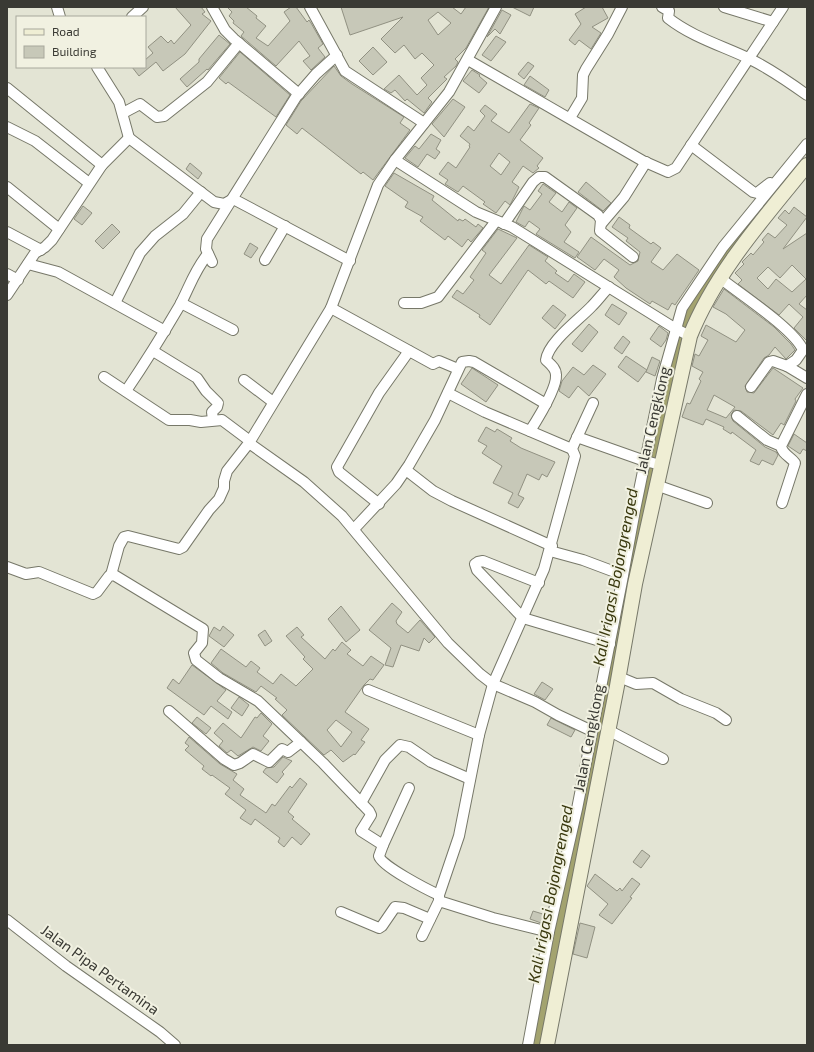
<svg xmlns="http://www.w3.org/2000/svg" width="814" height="1052" font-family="'Exo 2',sans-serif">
  <rect width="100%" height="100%" fill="#e3e4d4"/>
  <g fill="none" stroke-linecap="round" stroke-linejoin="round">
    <polyline stroke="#a3a36f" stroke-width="10" points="535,1045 680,333 717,264 791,171"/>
  </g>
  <g fill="#c7c8b8" stroke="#919182" fill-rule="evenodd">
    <polygon points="175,7 201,7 205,12 202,14 211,21 185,54 163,71 156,62 139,76 132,67 145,67 145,60 153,53 148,47 161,36 168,43 171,40 174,44 191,25"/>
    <polygon points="227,7 246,7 257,16 256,18 266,26 256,38 268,46 290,21 284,12 291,7 296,7 307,22 309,20 311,23 323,44 318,48 325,57 311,70 303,61 310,56 299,41 276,66 241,36 244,32 233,23 234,21 229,16 232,12"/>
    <path d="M341 7H452L461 14 466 7H489L466 48 455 59 458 62 456 66 444 77 447 79 428 98 432 102 424 113 407 99 405 101 395 90 391 93 384 89 399 75 417 95 427 85 421 78 434 65 422 53 415 59 404 45 395 53 381 39 403 17 350 35ZM438 12 451 23 438 35 428 20Z"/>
    <polygon points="512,7 534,7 530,16"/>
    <polygon points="586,7 602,7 608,18 592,27 601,33 591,49 579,40 575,45 569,40 581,24 575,14"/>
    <polygon points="502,10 511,15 500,34 495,29 487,37"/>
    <polygon points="219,35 230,44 208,70 207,69 187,87 180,79 199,62 199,59"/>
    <polygon points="496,36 506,42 491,61 482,55"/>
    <polygon points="373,47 387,62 373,75 359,61"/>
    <polygon points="240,52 290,95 276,117 228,82 226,84 219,78"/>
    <polygon points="528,62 534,66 524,79 518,74"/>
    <polygon points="334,66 341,76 352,84 404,117 400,123 410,130 373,180 363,172 361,174 302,128 297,134 286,125 301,101"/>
    <polygon points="472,70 480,75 479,76 487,83 479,93 463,81"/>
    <polygon points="530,76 549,90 545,97 524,85"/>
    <polygon points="453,99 465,107 444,137 432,124"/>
    <path d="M530 104 539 108 529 123 531 125 520 140 543 158 537 166 539 168 533 173 523 166 512 182 519 187 510 205 505 201 496 213 483 204 485 202 463 186 458 192 445 184 448 180 439 174 448 162 456 168 470 147 469 146 470 144 460 136 468 126 474 131 485 116 480 111 485 105 497 114 491 121 509 133ZM499 153 510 162 501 175 490 166Z"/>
    <polygon points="431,134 441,140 436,149 440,152 435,159 427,154 418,167 405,158 415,146 419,149"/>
    <polygon points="190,163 202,173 198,179 186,169"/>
    <polygon points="394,173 434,196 432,200 458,221 459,219 463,221 465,219 476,227 478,224 483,228 471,242 468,239 462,247 448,236 445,240 420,221 423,217 405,207 408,202 385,186"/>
    <polygon points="586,182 611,203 603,211 578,192"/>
    <polygon points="543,184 556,193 549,202 562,212 569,202 577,208 565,225 571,232 564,242 579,252 575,258 536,234 540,229 529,221 525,227 516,222 524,206 530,210 542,194 538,191"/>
    <polygon points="83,206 92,213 82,225 74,219"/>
    <path d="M794 207 807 217 783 249 807 233V295L799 304 807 310V341L794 328 803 317 789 304 779 315 738 284 742 280 735 273 744 264 742 262 751 253 753 255 764 242 762 240 768 233 775 238 787 225 778 218 785 210 789 214ZM792 265 806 279 792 292 776 279 768 289 757 278 768 267 780 278Z"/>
    <polygon points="619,217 630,225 629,228 651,244 653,242 661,248 651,262 663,270 677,254 699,270 675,305 672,303 668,310 652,301 650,304 626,288 614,277 619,270 604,259 595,270 577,257 591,237 630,265 638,261 640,252 626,241 628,238 612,227"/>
    <polygon points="112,224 120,232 103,249 95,241"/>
    <polygon points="498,229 517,238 489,275 501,284 529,245 548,257 545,261 557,271 555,273 568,282 574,274 585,282 573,298 549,281 546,284 528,270 490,325 479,317 480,315 452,297 457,290 463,294 474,280 470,277 486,253 482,250"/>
    <polygon points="250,243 258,248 251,258 244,254"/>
    <path d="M724 289 774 327 791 344 795 350 786 359 775 347 769 355 764 358 745 386 747 392 754 393 773 368 803 388 795 399 796 401 784 425 781 423 773 435 741 411 734 410 731 415 733 421 765 447 776 452 778 455 773 465 762 460 759 465 750 461 756 450 732 432 731 434 723 429 724 427 706 419 703 425 682 417 687 403 690 404 701 381 699 379 703 372 692 366 695 354 699 356 708 340 701 336 706 325 736 342 745 330 726 314 713 307ZM714 395 735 407 726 418 707 410Z"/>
    <polygon points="612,304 627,313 619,325 605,315"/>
    <polygon points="553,305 566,315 555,329 542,318"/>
    <polygon points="589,324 598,332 582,352 572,344"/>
    <polygon points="659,326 668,333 666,340 661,347 650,339"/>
    <polygon points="623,336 630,342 622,354 614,348"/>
    <polygon points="626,356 647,370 638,382 618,367"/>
    <polygon points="652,357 660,361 655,376 646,372"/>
    <polygon points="593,365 606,374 589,396 578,386 569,398 559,391 562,381 573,367 584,375"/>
    <polygon points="472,368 498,385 486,402 461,384"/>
    <polygon points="486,427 495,432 497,429 512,438 510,441 521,448 555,462 547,477 542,474 539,480 527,474 518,495 524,498 518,508 508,503 513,493 493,483 502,466 482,453 487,446 478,441"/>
    <polygon points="794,434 807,443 807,451 803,449 800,454 788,446"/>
    <polygon points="392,603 402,612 396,621 397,624 408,633 420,620 435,637 429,643 424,638 419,651 401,645 393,667 385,665 391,648 369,630"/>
    <polygon points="341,606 360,630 346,642 328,619"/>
    <polygon points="223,626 234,635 224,647 209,636 214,627 220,631"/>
    <path d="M297 627 304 635 301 637 325 659 333 649 335 651 342 642 351 650 347 654 363 666 371 656 384 665 373 680 370 679 364 685 345 712 369 729 361 740 365 742 355 755 354 754 343 762 331 750 324 755 282 715 287 710 275 699 277 698 261 686 256 692 223 673 211 663 221 649 246 667 251 661 260 668 257 672 273 684 281 674 296 686 313 669 303 659 305 657 286 636ZM336 720 352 732 341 747 327 730Z"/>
    <polygon points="265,630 272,641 265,646 258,635"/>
    <polygon points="192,665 226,690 217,701 232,712 228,719 211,706 204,715 167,688 173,679 179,684"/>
    <polygon points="542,682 553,689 545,700 534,694"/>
    <polygon points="239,697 249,705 242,716 231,708"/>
    <polygon points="261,713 272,724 263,736 269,741 261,751 253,747 238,756 231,750 227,753 219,746 223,741 214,733 223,723 241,738 255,717 257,718"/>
    <polygon points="197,717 211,728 206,734 192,723"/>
    <polygon points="551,718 575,730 571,737 547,725"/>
    <polygon points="189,737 220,764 237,774 233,780 244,789 240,795 266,813 272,804 275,806 290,786 292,788 300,778 307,784 288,812 294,817 292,819 310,834 301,845 292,837 284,847 278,842 280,838 255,819 251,825 240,818 246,810 225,794 230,788 212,775 211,776 202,769 204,766 185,750 189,746 185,743"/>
    <polygon points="283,757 292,761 282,772 284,774 277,783 263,772 266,768 274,767"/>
    <polygon points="642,850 650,856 641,868 633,862"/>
    <polygon points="595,874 617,891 620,888 622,891 632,878 640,884 630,897 632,898 612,924 599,915 608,904 587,886"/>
    <polygon points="533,911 546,915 544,924 530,919"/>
    <polygon points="580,923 595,927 587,958 573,954"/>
  </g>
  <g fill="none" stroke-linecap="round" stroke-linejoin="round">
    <defs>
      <g id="street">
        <polyline points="57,7 60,17"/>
        <polyline points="212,7 225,30 234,39 299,94"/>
        <polyline points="310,7 345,71 424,123"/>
        <polyline points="496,7 449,92 395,160 476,212 512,227 676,329 690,336"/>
        <path d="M662 7 669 11 668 18C692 37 723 46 750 59 770 69 789 82 807 95"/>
        <polyline points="724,7 773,22"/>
        <polyline points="132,17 143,7"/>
        <polyline points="468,60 643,161 668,172 676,168 783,7"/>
        <polyline points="97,67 119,102 129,138"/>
        <polyline points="7,88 102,165"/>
        <polyline points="123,113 140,104 157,117 164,116 207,82 239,43"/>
        <polyline points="570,118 582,98 583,75 586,69 608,34 622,7"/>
        <polyline points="7,127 35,141 89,183"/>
        <polyline points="691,145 753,192 757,193 770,183"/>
        <polyline points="7,187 59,229"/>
        <polyline points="504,224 533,182 539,177 545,177 598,215 601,220 600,231 633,257"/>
        <polyline points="601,224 624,197 646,162"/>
        <polyline points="7,232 41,250"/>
        <polyline points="265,260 285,226"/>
        <polyline points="212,262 206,249 207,239 296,97 316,74 337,55"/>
        <polyline points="28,264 58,272 165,331"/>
        <polyline points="7,274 18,280"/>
        <path d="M720 278C740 294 794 329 803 350L796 360 787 366 807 378"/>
        <polyline points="7,295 35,253 45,247 52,240 102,165 129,138 214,202 224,204 233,199 239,202 350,261"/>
        <polyline points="115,303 140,253 155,236 183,214 201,192"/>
        <polyline points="181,303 233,330"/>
        <polyline points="404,303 421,303 438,297 496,221"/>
        <polyline points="331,308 433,364 439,361 458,369"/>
        <polyline points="153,351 197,378 206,391 218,403 217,407 212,412 213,420"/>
        <polyline points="104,377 169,420 190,420 201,422 222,420 250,441"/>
        <polyline points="244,380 273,402"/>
        <polyline points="751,387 769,362 773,361 787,366"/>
        <path d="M126 391C145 363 163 334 180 305 189 288 195 269 208 254"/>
        <polyline points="448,393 485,412 572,449"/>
        <polyline points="737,416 767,440 781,446"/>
        <path d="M530 431C537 420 557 388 556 375 556 368 550 364 546 360 548 342 580 319 592 306 598 300 603 293 609 287"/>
        <polyline points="577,437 645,461 661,465"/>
        <polyline points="249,443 304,482 342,516 448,643 480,674 493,684 535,702 558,715 592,731"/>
        <polyline points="406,470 433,491 452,501 552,546"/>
        <polyline points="656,485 707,503"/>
        <path d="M782 503 795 463C791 457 782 454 781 446L807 394"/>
        <polyline points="379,504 339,472 337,467 379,393 409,351"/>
        <polyline points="354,529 396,484 409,465 435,420 462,362 469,361 474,362 546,404"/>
        <polyline points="550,551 583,560 623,575"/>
        <path d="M7 567 26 574 39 572 93 594 97 592 109 576 114 575 203 629 202 643 194 653 196 660 219 678 258 701 323 763 369 811 371 815 361 831 383 845 379 856C381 866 428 890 439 895"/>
        <polyline points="111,575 119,546 124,537 128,536 179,549 183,547 209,510 219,499 224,488 224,481 227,471 249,443 331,308 378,185 395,160"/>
        <polyline points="539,583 483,561 478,562 475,564 477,570 523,618 610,644"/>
        <polyline points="619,677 636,684 653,683 681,699 716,713 726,720"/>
        <polyline points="368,690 479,735"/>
        <polyline points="169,711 224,759 234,765 240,763 253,754 269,762 282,749 288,752 301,742"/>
        <polyline points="608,730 663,759"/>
        <polyline points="361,803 385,760 400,745 409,747 431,762 470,779"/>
        <polyline points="383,845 409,788"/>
        <polyline points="439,901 439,895 459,836 479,735 493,684 544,569 575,456 572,449 574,444 593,403"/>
        <polyline points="341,912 379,928 382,926 395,907 404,908 430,919"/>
        <polyline points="7,920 66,966 160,1032 175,1045"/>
        <polyline points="422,936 439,901 493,918 549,932"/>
        <polyline points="528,1045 549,932 577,809 622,581 635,510 662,379 682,308 723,247 807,144"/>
      </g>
      <path id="secondary" d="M547 1045 617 686 635 584 690 336C715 273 764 218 807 165"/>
    </defs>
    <use href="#street" stroke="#777869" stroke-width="12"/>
    <use href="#secondary" stroke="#777869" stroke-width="16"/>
    <use href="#street" stroke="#fff" stroke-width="10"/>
    <use href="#secondary" stroke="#efeed4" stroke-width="14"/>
  </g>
  <g text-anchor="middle" stroke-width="4" stroke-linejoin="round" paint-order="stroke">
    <g font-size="15" fill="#3a3a34" stroke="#f1f1e1">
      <text transform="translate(653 420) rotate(-77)" y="5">Jalan Cengklong</text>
      <text transform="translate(589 738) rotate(-79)" y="5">Jalan Cengklong</text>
      <text transform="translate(100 970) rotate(36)" y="5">Jalan Pipa Pertamina</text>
    </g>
    <g font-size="16" font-style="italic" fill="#39380e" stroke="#f1f1e1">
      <text transform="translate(615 577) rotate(-79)" y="6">Kali Irigasi Bojongrenged</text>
      <text transform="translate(550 894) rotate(-79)" y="6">Kali Irigasi Bojongrenged</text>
    </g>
  </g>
  <rect width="814" height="1052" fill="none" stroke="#3a3a34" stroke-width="16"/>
  <rect x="16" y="16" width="130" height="52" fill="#f1f1e1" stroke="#a8a89c"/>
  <rect x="24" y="29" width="20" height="6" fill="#efeed4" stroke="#a8a89c"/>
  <text x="52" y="36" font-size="12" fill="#3a3a34">Road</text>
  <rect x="24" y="46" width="20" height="12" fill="#c7c8b8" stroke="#a8a89c"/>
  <text x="52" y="56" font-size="12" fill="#3a3a34">Building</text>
</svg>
